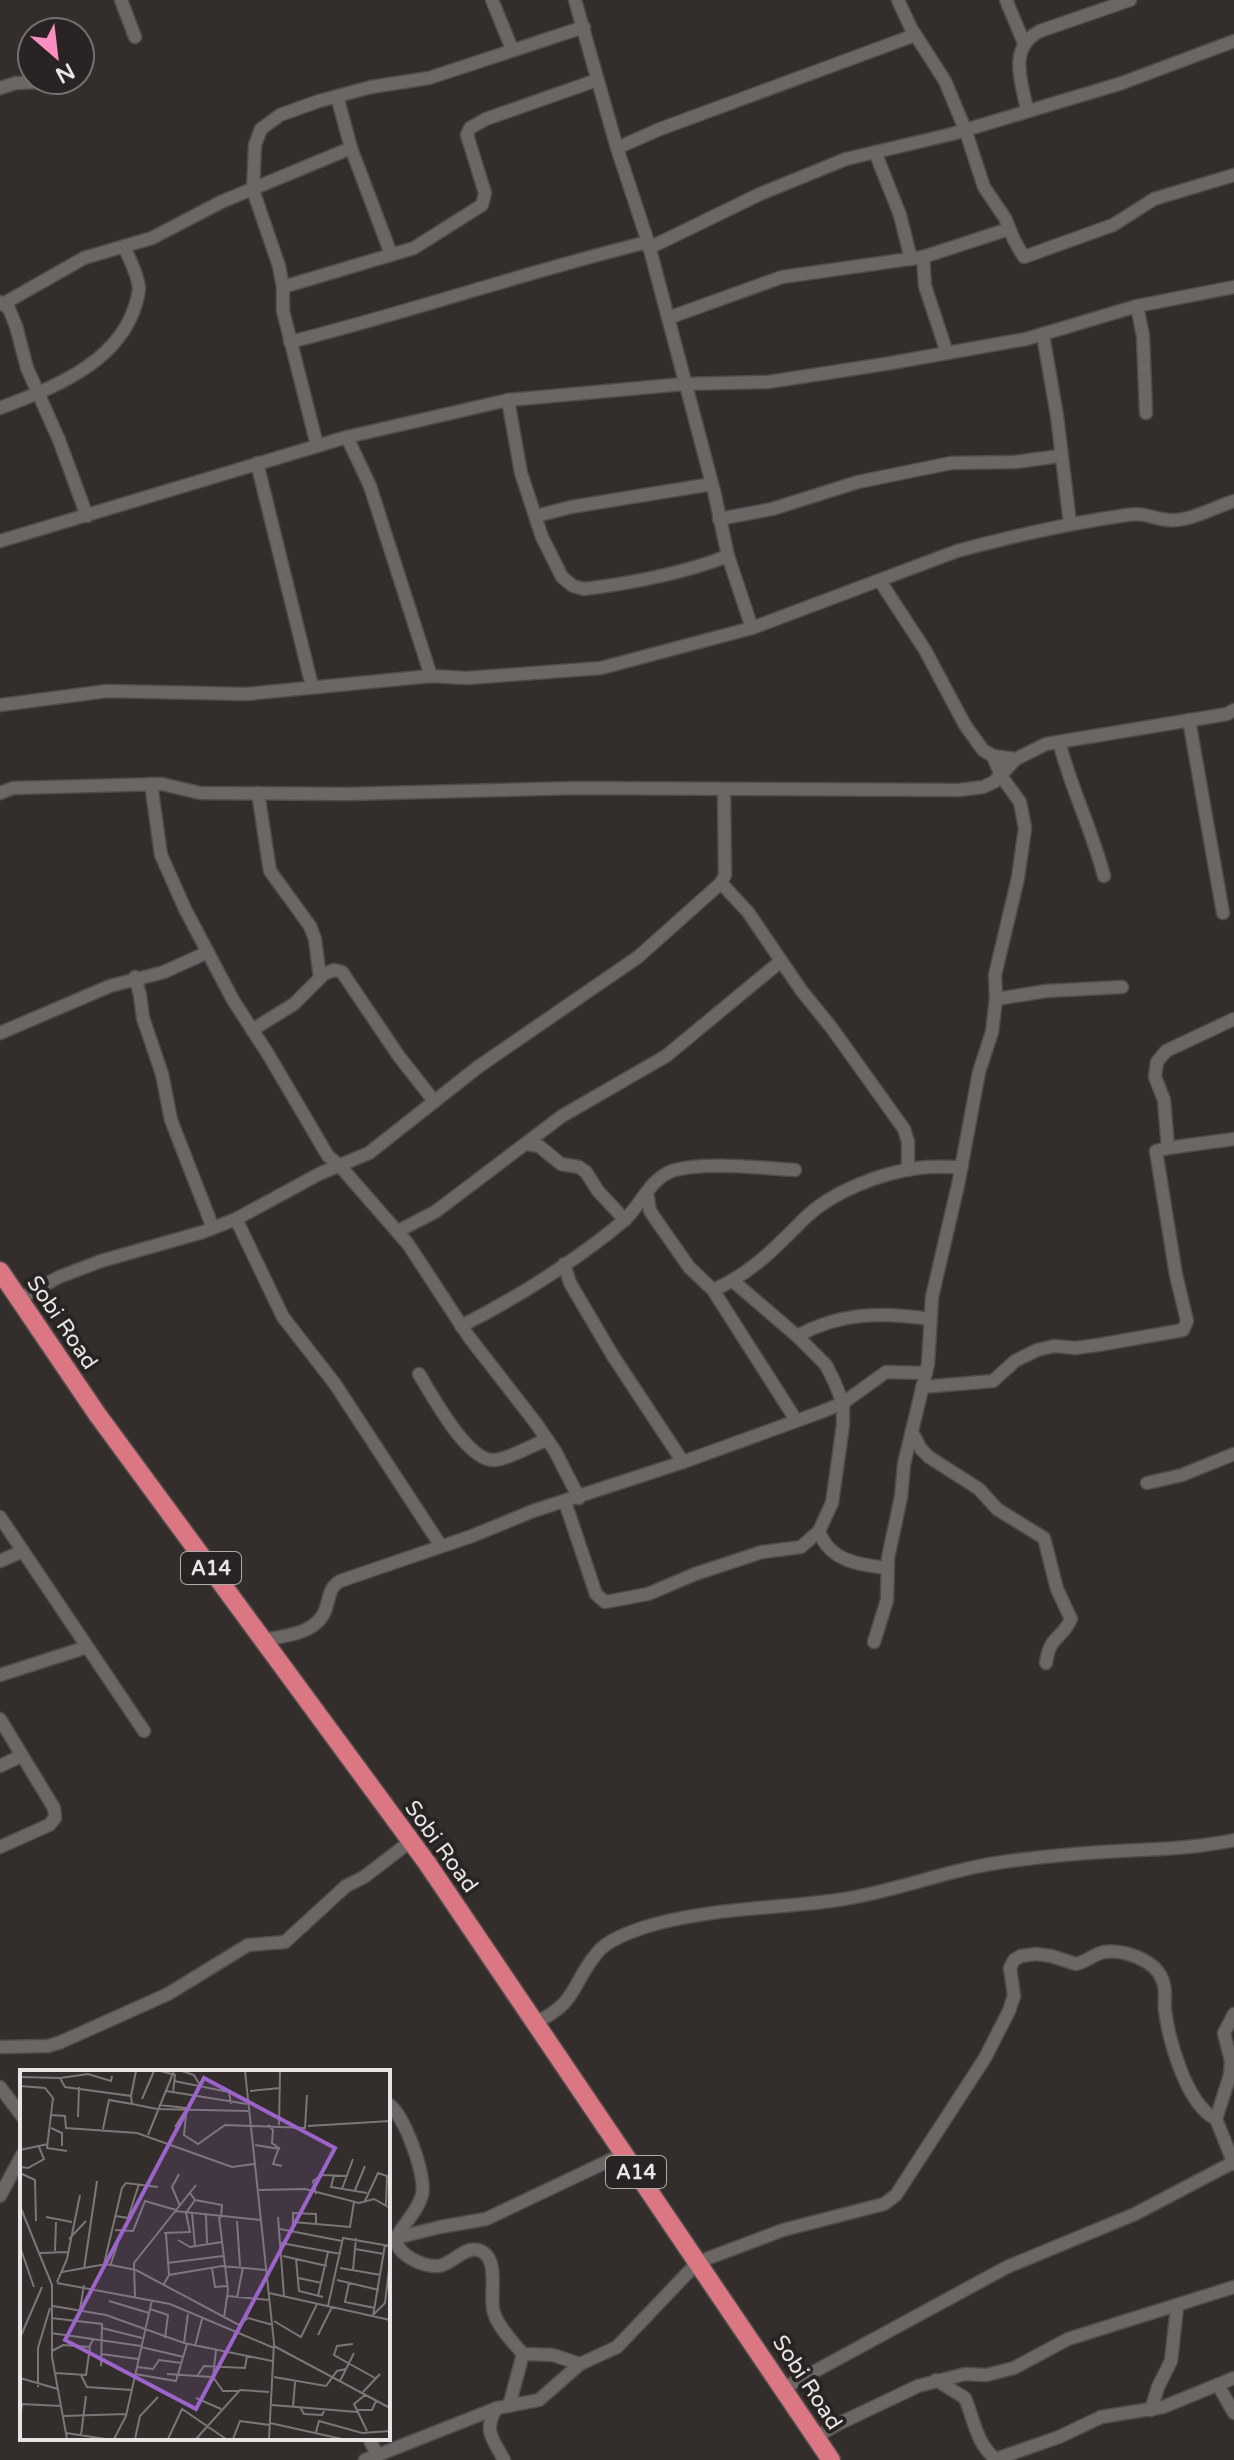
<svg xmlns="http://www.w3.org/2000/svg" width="1234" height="2460" font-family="'Varela Round',sans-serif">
  <rect width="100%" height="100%" fill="#332e2c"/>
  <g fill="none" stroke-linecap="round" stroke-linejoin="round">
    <defs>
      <g id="minor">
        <polyline points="121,0 135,37"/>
        <polyline points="492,0 512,49"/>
        <polyline points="575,0 617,148 648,242 714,491 728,556 752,628"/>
        <polyline points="898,0 911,28 945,81 965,129 984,187 1005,218 1014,240 1024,257 1113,225 1154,199 1234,175"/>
        <polyline points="1006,0 1024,43"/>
        <polyline points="0,88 16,83 44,82"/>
        <polyline points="337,96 351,148 391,254"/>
        <path d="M1027 109C1021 81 1008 47 1040 31L1130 0"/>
        <polyline points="617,148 660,129 915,35"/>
        <polyline points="875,152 900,215 911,259"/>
        <polyline points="649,248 760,194 846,159 952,134 1122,83 1234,41"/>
        <polyline points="923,257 925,286 947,353"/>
        <polyline points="283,287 414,248 482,205 485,193 467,135 470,128 486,119 597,80"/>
        <polyline points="0,302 9,309 16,326 27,368 59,440 87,516"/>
        <polyline points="3,304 84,258 152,238 221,202 351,148"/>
        <polyline points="1137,306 1143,336 1146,413"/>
        <polyline points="668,318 782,277 923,257 1009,229"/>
        <polyline points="1043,335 1057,416 1070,523"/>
        <path d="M290 342C411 312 528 271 648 242"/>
        <path d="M508 400 521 473 542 537 562 577 573 586 584 589C633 583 681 574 728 556"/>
        <path d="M0 408C50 389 113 365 133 312 136 304 139 296 139 288 138 274 129 259 124 246"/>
        <polyline points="347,437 370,486 431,676"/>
        <polyline points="317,445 283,311 283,287 279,266 253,190 255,145 261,129 280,115 319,101 371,87 429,78 584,27"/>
        <polyline points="257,463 312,686"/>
        <polyline points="536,516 571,507 712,484"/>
        <polyline points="719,519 772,509 858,482 951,463 1015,462 1060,456"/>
        <polyline points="0,541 347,437 508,400 684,384 768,382 885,364 1026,339 1137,306 1234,287"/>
        <polyline points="880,581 925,650 965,725 983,750 993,756 1016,759"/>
        <path d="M0 705 107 691 247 694 431 676 467 678 601 668 752 628 957 551C1013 536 1069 523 1127 515 1147 512 1152 519 1169 520 1189 522 1215 507 1234 501"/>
        <polyline points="1189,720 1223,913"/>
        <path d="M1059 742C1071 788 1092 830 1104 876"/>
        <polyline points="151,784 161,855 185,909 233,1000 268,1054 328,1156 340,1166 408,1244 469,1337 535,1422 555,1451 579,1498"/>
        <polyline points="0,793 13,788 162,784 200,793 348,794 577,788 959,790 983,787 994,782 1016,759 1046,744 1227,714 1234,710"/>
        <polyline points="258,793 270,871 310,926 315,939 320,978"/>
        <polyline points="721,883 748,912 801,990 831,1027 904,1129 908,1142 908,1170"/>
        <polyline points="135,977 140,995 143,1018 162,1074 171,1120 213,1228"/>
        <polyline points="996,999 1046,991 1122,987"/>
        <polyline points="252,1030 294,1004 324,974 334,970 342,972 398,1055 434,1101"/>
        <polyline points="0,1033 110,986 164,972 208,952"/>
        <polyline points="527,1144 539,1146 561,1164 579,1167 586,1172 598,1191 625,1220"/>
        <polyline points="1168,1148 1234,1139"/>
        <polyline points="647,1193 650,1211 654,1217 689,1267 713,1290 796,1420"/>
        <polyline points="236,1219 283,1317 335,1384 441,1546"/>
        <polyline points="398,1231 435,1212 562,1116 666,1056 781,961"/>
        <polyline points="564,1264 570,1283 613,1356 683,1462"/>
        <path d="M713 1290C751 1274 777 1246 805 1218 833 1191 881 1173 918 1168 932 1166 948 1167 962 1167"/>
        <polyline points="19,1299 59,1277 101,1261 203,1232 236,1219 319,1174 369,1153 478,1067 638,957 721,883 725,875 724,790"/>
        <path d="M461 1326C515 1299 574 1262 621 1223 640 1208 649 1179 672 1171 702 1161 763 1168 795 1170"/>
        <path d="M797 1336C841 1312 882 1312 930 1319"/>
        <path d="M419 1374C432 1395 468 1463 495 1460 512 1458 531 1445 547 1440"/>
        <polyline points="922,1387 993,1381 1015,1361 1037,1350 1054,1346 1075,1348 1098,1345 1183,1330 1187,1321 1176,1275 1156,1151 1168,1148 1164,1100 1155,1077 1157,1062 1166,1051 1234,1019"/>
        <path d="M912 1432 921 1449 929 1457 979 1489 997 1509 1044 1538 1057 1589 1071 1619C1062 1640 1050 1634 1046 1663"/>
        <polyline points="1147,1483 1182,1475 1234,1454"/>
        <polyline points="565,1502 596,1594 605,1602 648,1594 695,1574 762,1552 801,1547 819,1531 832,1503 843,1425 843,1403 834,1381 826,1365 797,1336 733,1281"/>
        <polyline points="0,1517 144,1731"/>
        <path d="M819 1531C829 1561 860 1565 887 1568"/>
        <polyline points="0,1561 23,1551"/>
        <path d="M262 1640C285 1636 318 1634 326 1608 330 1596 329 1588 340 1581L472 1536 533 1511 683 1462 821 1412 843 1403 886 1372 926 1373"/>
        <polyline points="874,1642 887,1600 888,1558 901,1497 904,1464 928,1364 932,1297 958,1185 979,1072 992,1032 996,999 995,975 1018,878 1025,828 1020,802 1001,776 993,756"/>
        <polyline points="0,1675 87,1647"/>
        <polyline points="0,1719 54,1808 55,1818 49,1825 0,1847"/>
        <polyline points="0,1766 21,1756"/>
        <polyline points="1234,2014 1224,2033 1231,2061 1230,2075 1216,2119 1234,2164"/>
        <path d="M534 2023C578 2003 570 1986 597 1953 607 1940 630 1932 645 1927 706 1908 774 1909 838 1900 895 1892 951 1868 1010 1861 1046 1856 1083 1853 1119 1851 1158 1849 1196 1848 1234 1840"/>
        <polyline points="0,2047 48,2046 61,2042 168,1994 248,1945 285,1942 346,1886 364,1877 411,1841"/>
        <polyline points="0,2087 22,2116"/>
        <path d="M388 2104C404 2113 427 2177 422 2195 418 2211 404 2223 396 2238 396 2255 423 2267 439 2266 452 2264 465 2246 478 2250 502 2257 488 2297 494 2313 498 2327 513 2342 523 2354L553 2355 580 2364"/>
        <polyline points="0,2196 22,2155"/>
        <polyline points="396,2238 440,2227 486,2219 623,2154"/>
        <path d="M936 2380 965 2398C974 2419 976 2444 996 2459L1059 2437 1101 2417 1163 2407 1234 2378"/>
        <polyline points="1218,2385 1234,2413"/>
        <polyline points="784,2388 1007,2267 1135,2214 1234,2162"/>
        <polyline points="509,2406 523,2354"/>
        <path d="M496 2409C483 2431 493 2439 504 2460"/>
        <polyline points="1151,2410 1158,2387 1171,2361 1177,2307"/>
        <polyline points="816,2437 836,2425 918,2386 965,2374 986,2375 1014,2368 1068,2339 1234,2287"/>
        <polyline points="369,2438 377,2455"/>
        <path d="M365 2460 497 2408 539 2400 580 2364 617 2347 698 2262 783 2230 884 2204 896 2195 985 2058 1009 2011 1014 1996 1010 1968 1014 1960 1021 1956 1036 1954 1051 1956 1076 1964C1086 1962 1094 1954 1104 1952 1123 1949 1155 1960 1162 1979 1167 1989 1164 2000 1165 2010 1169 2042 1187 2105 1216 2119"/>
      </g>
      <polyline id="highway" points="0,1271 97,1414 427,1863 831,2460"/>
    </defs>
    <use href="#minor" stroke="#504c4b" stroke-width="15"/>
    <use href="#highway" stroke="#504c4b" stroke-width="21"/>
    <use href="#minor" stroke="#6c6765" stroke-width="12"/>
    <use href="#highway" stroke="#da7782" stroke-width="18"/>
  </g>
  <g text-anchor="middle" stroke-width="8" stroke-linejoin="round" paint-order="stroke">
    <g fill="#292423" stroke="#afabaa" stroke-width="2">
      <rect x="181" y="1552" width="60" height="32" rx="6"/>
      <rect x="606" y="2156" width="60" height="32" rx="6"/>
    </g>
    <g font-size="20" font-weight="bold" fill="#e8e5e4">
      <text x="211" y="1575">A14</text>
      <text x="636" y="2179">A14</text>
    </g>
    <g font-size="22" fill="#e8e5e4" stroke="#292423">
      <text transform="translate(63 1322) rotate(56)" y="8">Sobi Road</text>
      <text transform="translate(442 1846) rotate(54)" y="8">Sobi Road</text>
      <text transform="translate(808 2382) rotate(57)" y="8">Sobi Road</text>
    </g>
  </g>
  <g transform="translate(20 2070)">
    <rect width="370" height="370" fill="#332e2c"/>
    <path fill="none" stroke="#7b7776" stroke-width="2" d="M141 1 155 5 153 23M162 1 174 5 181 17M225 1 254 273 249 369M0 7 40 8 45 17 111 26 112 34 137 39 228 41M40 8 68 4 91 11 92 6M154 11 209 22 211 34M0 16 25 18 33 28 27 78 47 81M146 21 227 34M230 21 261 18M111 26 116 1M122 29 134 1M139 35 167 38 155 57M31 45 45 46 46 58 117 63 212 97 234 94M166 45 164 65 178 74 205 55 285 58 287 25M58 47 59 17M248 55 253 60 252 73 260 79M259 55 260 1M288 56 370 51M31 58 42 63V76M83 59 89 30 112 34M128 65 154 1M235 75 260 79M0 80 28 74M258 80 253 94 262 96M0 97 8 98 24 89 19 77M0 103 15 110 16 151M159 104 152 117 160 136M314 105 311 117 347 123M322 119 333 89M239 120 285 119 339 133 354 129 370 138M335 120 345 96M170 123 175 130 202 135 201 148M296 124 293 111 302 105 327 106M345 131 358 103 367 106 366 136M0 136 32 215V287L47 369M155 141 241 150M172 143 175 176M186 145 187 173M96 146 108 148 119 114M26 147 52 152M199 147 208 220 204 248M258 147 264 226M217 151 220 196M273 152 330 157 334 132M260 159 322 171M95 160 113 161 125 131 156 140M170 162 166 143 175 130M273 162V143L296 144V153M144 163 171 162M146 164 149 205M49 169 66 151M158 170 170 177 202 172M261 173 321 184M0 177 14 217M335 179 364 184M35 181 36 152M20 183 48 182M263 186 307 196M276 189 279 221 303 227M147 193 203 186M84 194 102 118 106 113 138 117M90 196 98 173M192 198 195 217 207 216M320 198 361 205M64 199 77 111M333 200 336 168M42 202 86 194 116 200 219 255 228 248 253 255M278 208 302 213M317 210 359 220M37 212 47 189 60 125M37 213 150 234 254 278M329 213 325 232 355 238M144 214 149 205 202 196 246 200M249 223 370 250M208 226 249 230M298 226 308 182M115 228 114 193 176 115M217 228 223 197M89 231 129 243M33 236 86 245 164 273 252 291M308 236 323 168 370 176M60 239 64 215M130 239 148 245 145 268M353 245 365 233 369 199M353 246 365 175M31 248 82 254 81 296M254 251 281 267 297 234M82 258 122 268M31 263 121 276M298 265 312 237M0 268 22 217M164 273 168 244M333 274 317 276 314 285 355 308M175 276 182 249M254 276 370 338M121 277 164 287M196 280 193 307 203 321H219M32 281 43 275 69 277 73 270M81 284 118 289M117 297 133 299 139 290 162 293M35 303 66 305 70 277M115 304 156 311 167 274M147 304 192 307M61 305 67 317 112 320M177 306 184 296 225 298 227 286M254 307 306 316 317 301 326 299M0 308 38 319M320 311 334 283M18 317V278L30 238M343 322 360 304M345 325 334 334 347 361M176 328 201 339M252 335 337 342M273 337 275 312M280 337 284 344 302 345 305 339M336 340H352L356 331M43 346 106 344M0 349 2 334 41 336M250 353 322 369M296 362 299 351 342 363 370 361M46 363 86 369M61 365 66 326M94 369 106 346 132 230M115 369 120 346 138 327M148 369 162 339 206 369M176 369 220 320 249 322M213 369 220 351 250 355"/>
    <path fill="#9c64ca" fill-opacity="0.15" stroke="#9c64ca" stroke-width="4" d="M184 8 315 78 176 339 45 270Z"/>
    <rect width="370" height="370" fill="none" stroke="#e8e5e4" stroke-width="4"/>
  </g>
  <g transform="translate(56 56) rotate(152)"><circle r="38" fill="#292423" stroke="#757170" stroke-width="2"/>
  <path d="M0-6L14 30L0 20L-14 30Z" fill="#fc8fc2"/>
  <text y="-12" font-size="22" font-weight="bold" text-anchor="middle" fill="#e8e5e4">N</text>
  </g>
</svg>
